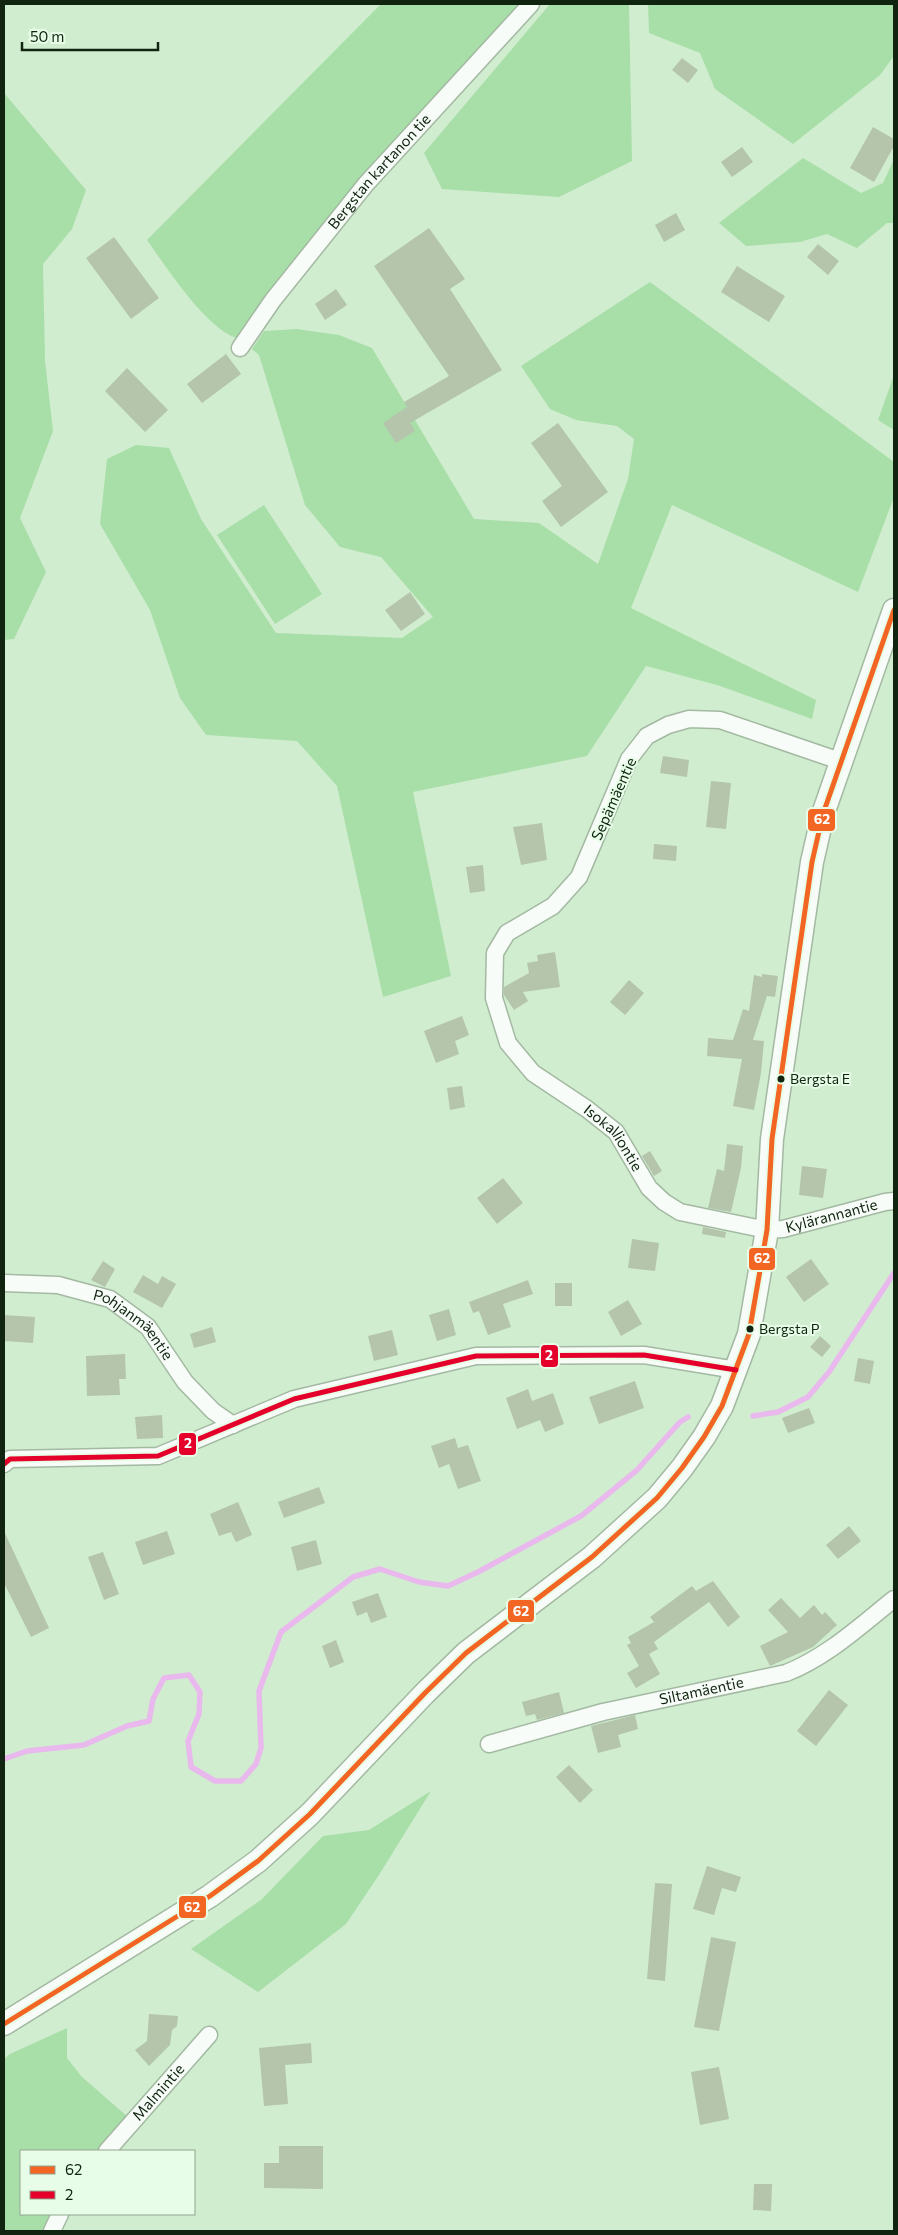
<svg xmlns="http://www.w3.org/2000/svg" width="898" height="2235" font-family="Commissioner,sans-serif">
  <rect width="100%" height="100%" fill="#d1edd0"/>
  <g fill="#a8dea8">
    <path d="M381 4H520L366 174 244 335 236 338C204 326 167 268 147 240Z"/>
    <polygon points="550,4 629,4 632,161 559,197 442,189 424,153"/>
    <polygon points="648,4 894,4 894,56 880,75 793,144 715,89 700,53 649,33"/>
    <polygon points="4,93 86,190 72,229 43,264 45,361 53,431 20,518 46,572 14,639 4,640"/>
    <polygon points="803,158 861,193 883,183 894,159 894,223 887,223 857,248 827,234 800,242 746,246 719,223"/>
    <polygon points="650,282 894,462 894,497 858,592 672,505 631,608 816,700 812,719 717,685 646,666 587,756 413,792 451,976 383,997 337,786 297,741 206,735 180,698 150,610 100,524 107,459 136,445 169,448 201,519 276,633 402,638 433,617 381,557 340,547 305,505 259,355 252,349 264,331 297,329 339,335 372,348 474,519 539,523 598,564 628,479 634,439 617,426 576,420 550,409 521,366"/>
    <polygon points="894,375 894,430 878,420"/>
    <polygon points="264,505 322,594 275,624 217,535"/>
    <polygon points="431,1791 379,1875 346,1924 258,1992 191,1949 262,1899 323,1836 369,1830"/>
    <polygon points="67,2028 67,2058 82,2077 128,2117 100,2151 21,2151 21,2214 49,2214 43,2231 4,2231 4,2059 10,2054"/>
  </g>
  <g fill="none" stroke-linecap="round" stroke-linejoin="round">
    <g stroke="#e9b8ed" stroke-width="5.5">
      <polyline points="753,1416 778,1412 808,1397 829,1372 894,1273"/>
      <polyline points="4,1759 27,1751 84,1745 127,1726 149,1721 153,1699 164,1678 189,1675 200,1692 199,1714 188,1741 191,1767 215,1781 241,1781 256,1764 261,1748 259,1691 281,1632 353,1577 380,1569 419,1582 448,1586 478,1572 581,1516 637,1470 680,1422 688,1417"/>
    </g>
  </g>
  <g fill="#b4c5ac">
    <polygon points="682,58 698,70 688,83 672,70"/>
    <polygon points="873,127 894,139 894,146 874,182 850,168"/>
    <polygon points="742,147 753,162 732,177 721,162"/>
    <polygon points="676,213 685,230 664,242 655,225"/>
    <polygon points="429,228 465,279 450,289 502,370 410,423 415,431 396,443 383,423 407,407 404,402 449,376 374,266"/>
    <polygon points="114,237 159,298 131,319 86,258"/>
    <polygon points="818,244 839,261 828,275 807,257"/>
    <polygon points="737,266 785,296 769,322 721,292"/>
    <polygon points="336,289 347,305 325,320 315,304"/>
    <polygon points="226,354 241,374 202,403 187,384"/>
    <polygon points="127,368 168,410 145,432 105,391"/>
    <polygon points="558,423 608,492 561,527 542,501 562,486 531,443"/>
    <polygon points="410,592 425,614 401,631 385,610"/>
    <polygon points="663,756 689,760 687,777 660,773"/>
    <polygon points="711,781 731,783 726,829 706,827"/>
    <polygon points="542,823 547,860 521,865 513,827"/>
    <polygon points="654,844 677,846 676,861 653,859"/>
    <polygon points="483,865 485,891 470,893 466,867"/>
    <polygon points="555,952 560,987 523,992 528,1001 514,1010 504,995 504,987 529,973 527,963 538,961 537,955"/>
    <polygon points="762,974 778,976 775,997 767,996 753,1040 764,1041 761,1073 754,1110 733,1106 742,1059 707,1056 708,1038 733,1040 743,1009 749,1011 754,975 762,977"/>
    <polygon points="629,980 644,993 625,1015 610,1002"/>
    <polygon points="462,1016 469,1035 455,1041 459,1054 436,1063 424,1031"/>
    <polygon points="462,1086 465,1107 450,1110 447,1088"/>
    <polygon points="727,1144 743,1146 741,1168 731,1212 708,1208 717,1169 724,1171"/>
    <polygon points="650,1151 662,1171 654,1176 642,1156"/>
    <polygon points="802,1166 827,1169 823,1198 799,1195"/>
    <polygon points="503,1178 523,1203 497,1224 477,1198"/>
    <polygon points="703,1227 726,1232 725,1238 702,1234"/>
    <polygon points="632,1239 659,1243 655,1271 628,1268"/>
    <polygon points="811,1259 829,1284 804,1302 786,1277"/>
    <polygon points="103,1261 115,1269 105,1287 91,1280"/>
    <polygon points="143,1275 158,1284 162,1276 176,1284 162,1308 133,1292"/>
    <polygon points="528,1280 533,1294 503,1304 511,1327 488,1335 479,1311 473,1313 469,1302"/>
    <rect x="555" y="1283" width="17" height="23"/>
    <polygon points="628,1300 642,1324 621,1336 608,1312"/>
    <polygon points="449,1309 456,1335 437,1341 429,1315"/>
    <polygon points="4,1315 35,1317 33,1343 4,1341"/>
    <polygon points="212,1327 216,1342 194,1348 190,1334"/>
    <polygon points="392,1330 398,1355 374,1361 368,1336"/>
    <polygon points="820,1336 831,1346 822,1357 810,1347"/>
    <polygon points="125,1354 126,1379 119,1379 120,1395 87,1396 86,1356"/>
    <polygon points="858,1358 874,1361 870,1384 854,1381"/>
    <polygon points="635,1381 644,1408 599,1424 589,1397"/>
    <polygon points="528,1389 532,1401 553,1393 564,1424 545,1432 540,1420 517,1429 506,1398"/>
    <polygon points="809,1408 815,1423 788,1433 782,1418"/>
    <polygon points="162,1415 163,1438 137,1439 135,1417"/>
    <polygon points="455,1438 458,1448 468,1445 481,1481 458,1489 449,1464 439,1468 431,1446"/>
    <polygon points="319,1487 325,1503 284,1518 278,1502"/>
    <polygon points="238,1502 252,1535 236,1542 231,1532 219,1536 210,1514"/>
    <polygon points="849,1526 861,1541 838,1559 826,1545"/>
    <polygon points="4,1531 49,1628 31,1637 4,1583"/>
    <polygon points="167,1531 175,1554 143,1565 135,1542"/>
    <polygon points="316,1540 322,1564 297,1571 291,1547"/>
    <polygon points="103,1552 119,1594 104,1600 88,1557"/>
    <polygon points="713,1581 740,1617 728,1627 709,1602 654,1642 658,1649 649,1654 660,1674 636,1688 627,1673 639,1666 627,1645 631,1643 628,1637 654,1622 650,1617 692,1586 696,1591"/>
    <polygon points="378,1593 387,1617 371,1623 367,1612 357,1616 352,1602"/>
    <polygon points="781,1598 800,1618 814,1605 822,1615 825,1612 837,1625 813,1647 770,1666 760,1646 788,1632 768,1610"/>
    <polygon points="336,1640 344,1662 330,1668 322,1646"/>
    <polygon points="829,1690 848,1705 816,1746 797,1731"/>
    <polygon points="559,1692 564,1713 537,1720 535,1714 526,1716 522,1702"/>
    <polygon points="635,1715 638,1729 618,1735 621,1747 598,1753 591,1726"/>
    <polygon points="569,1765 593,1790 580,1803 556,1777"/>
    <polygon points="707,1866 741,1877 736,1892 722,1888 714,1915 693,1909"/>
    <polygon points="655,1883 672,1884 665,1981 647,1979"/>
    <polygon points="711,1937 736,1942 719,2031 694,2027"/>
    <polygon points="149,2014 178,2016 177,2026 172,2030 170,2045 149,2066 135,2050 147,2041"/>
    <polygon points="311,2043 312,2063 285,2065 288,2104 264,2106 259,2048"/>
    <polygon points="719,2067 729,2119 700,2125 691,2072"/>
    <polygon points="279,2146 323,2146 323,2189 264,2188 264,2163 279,2163"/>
    <polygon points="754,2184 772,2184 771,2211 753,2210"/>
  </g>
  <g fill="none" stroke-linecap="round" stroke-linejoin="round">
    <defs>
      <g id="street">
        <path id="s1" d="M240 348 273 300 366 184 531 4"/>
        <path id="s2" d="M840 761 720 720 689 719 668 725 647 736 629 759 579 877 553 906 507 933 495 953 494 998 508 1043 533 1073 587 1109 616 1132 649 1188 664 1202 680 1212 767 1230 783 1229 885 1202 894 1201"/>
        <path id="s3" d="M4 1283 58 1285 110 1299 148 1327 185 1382 213 1411 233 1425"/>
        <polyline points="4,1464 10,1459 158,1456 294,1399 476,1356 644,1355 736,1370"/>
        <path id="s4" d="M489 1744 603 1712 786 1673C827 1657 860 1626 894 1599"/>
        <path id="s5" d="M107 2151 209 2035"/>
        <polyline points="52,2231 60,2214"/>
      </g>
      <polyline id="secondary" points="4,2024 210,1896 258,1861 310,1814 425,1693 466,1653 592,1557 657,1498 682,1468 704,1437 722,1406 749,1334 767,1230 772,1139 812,862 823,814 894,610"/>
    </defs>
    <use href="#street" stroke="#a3b9a2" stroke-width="19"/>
    <use href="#secondary" stroke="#a3b9a2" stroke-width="25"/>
    <use href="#street" stroke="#f8fcf8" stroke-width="16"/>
    <use href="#secondary" stroke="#f8fcf8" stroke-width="22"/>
    <defs>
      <polyline id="bus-1" points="4,2024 210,1896 258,1861 310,1814 425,1693 466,1653 592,1557 657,1498 682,1468 704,1437 722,1406 749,1334 767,1230 772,1139 812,862 823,814 894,610"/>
      <polyline id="bus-2" points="4,1464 10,1459 158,1456 294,1399 476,1356 644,1355 736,1370"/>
    </defs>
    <use href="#bus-1" stroke="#e8fde8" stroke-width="9"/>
    <use href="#bus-2" stroke="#e8fde8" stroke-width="9"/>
    <use href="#bus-1" stroke="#f26522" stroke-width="5"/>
    <use href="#bus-2" stroke="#e4002b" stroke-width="5"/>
  </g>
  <g fill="#102410" stroke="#e8fde8" stroke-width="2">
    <circle cx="781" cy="1079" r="4.5"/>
    <circle cx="750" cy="1329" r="4.5"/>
  </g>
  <g text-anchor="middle" stroke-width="4" stroke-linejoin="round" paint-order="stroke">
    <g font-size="14" fill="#102410" stroke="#e8fde8" text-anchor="start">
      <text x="790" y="1084">Bergsta E</text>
      <text x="759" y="1334">Bergsta P</text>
    </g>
    <g font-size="15" fill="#102410" stroke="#e8fde8">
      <text dy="5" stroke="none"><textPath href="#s1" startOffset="225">Bergstan kartanon tie</textPath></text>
      <text transform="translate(614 799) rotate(-66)" y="5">Sepämäentie</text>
      <text dy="5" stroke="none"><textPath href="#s2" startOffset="712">Isokalliontie</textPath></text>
      <text dy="5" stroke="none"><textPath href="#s2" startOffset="969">Kylärannantie</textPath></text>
      <text dy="5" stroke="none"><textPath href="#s3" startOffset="142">Pohjanmäentie</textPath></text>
      <text dy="5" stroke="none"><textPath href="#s4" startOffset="219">Siltamäentie</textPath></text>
      <text dy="5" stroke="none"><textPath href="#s5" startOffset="78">Malmintie</textPath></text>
    </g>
  </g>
  <g stroke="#e8fde8" stroke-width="2">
    <rect x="807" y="808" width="29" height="24" rx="5" fill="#f26522"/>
    <rect x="748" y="1247" width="28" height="24" rx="5" fill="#f26522"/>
    <rect x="540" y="1344" width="19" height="24" rx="5" fill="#e4002b"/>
    <rect x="178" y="1432" width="19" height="24" rx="5" fill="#e4002b"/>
    <rect x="507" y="1599" width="28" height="24" rx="5" fill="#f26522"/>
    <rect x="178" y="1895" width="29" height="24" rx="5" fill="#f26522"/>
  </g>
  <g font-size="14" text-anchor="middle" font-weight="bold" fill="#fff">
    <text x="822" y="824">62</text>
    <text x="762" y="1263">62</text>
    <text x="549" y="1360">2</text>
    <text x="188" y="1448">2</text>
    <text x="521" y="1616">62</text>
    <text x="192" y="1912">62</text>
  </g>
  <rect width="898" height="2235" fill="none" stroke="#102410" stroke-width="10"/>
  <rect x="20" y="2150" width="175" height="65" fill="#e8fde8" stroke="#92a692"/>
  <rect x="30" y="2166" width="25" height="8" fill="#f26522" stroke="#92a692"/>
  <text x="65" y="2175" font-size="15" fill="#102410">62</text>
  <rect x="30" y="2191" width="25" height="8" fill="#e4002b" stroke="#92a692"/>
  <text x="65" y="2200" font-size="15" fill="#102410">2</text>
  <path d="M22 42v8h136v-8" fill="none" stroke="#102410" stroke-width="2.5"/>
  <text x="30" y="42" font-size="15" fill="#102410" stroke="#e8fde8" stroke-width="4" paint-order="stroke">50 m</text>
</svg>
